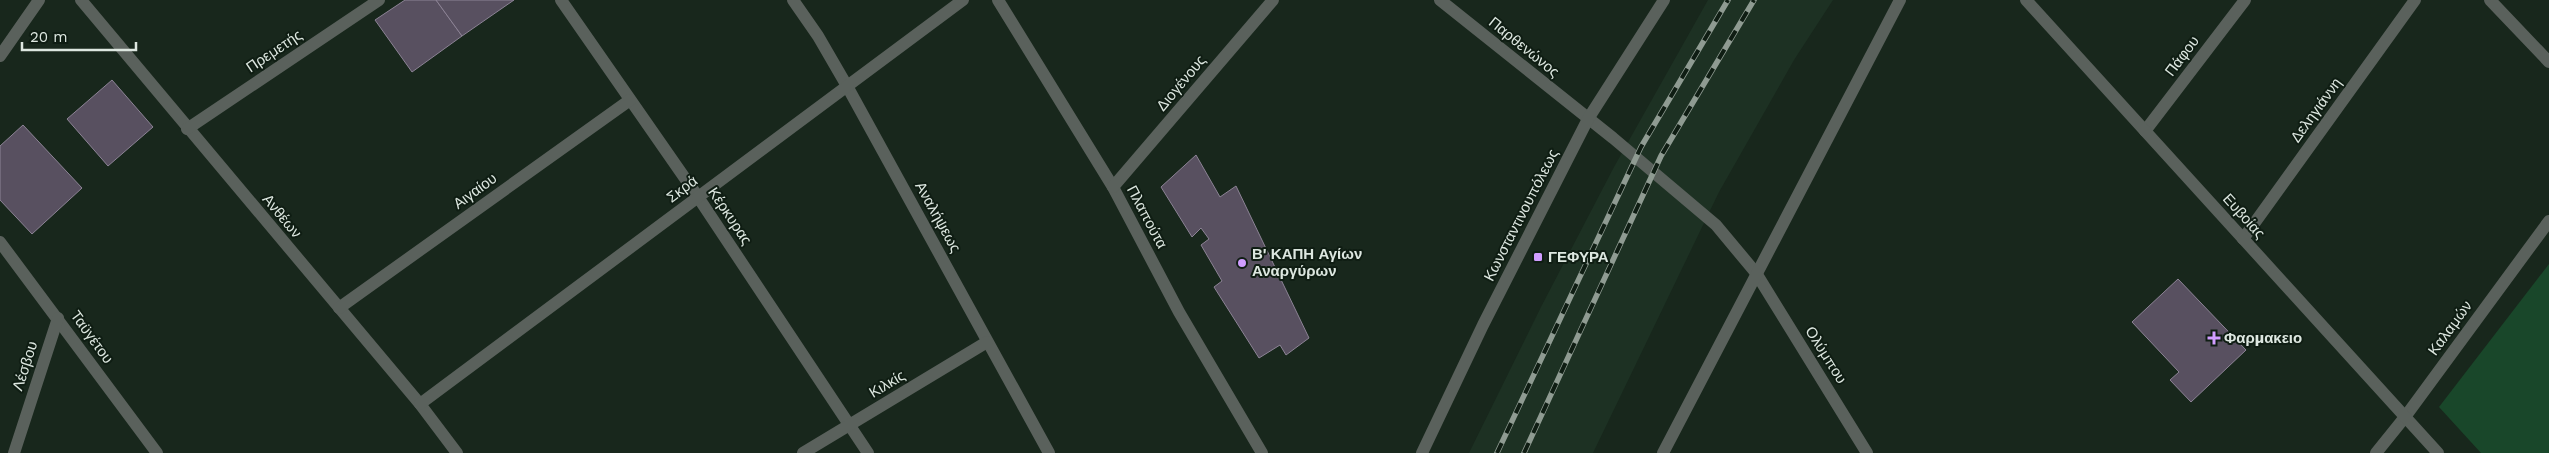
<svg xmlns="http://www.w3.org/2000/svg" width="2549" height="453" font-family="'Work Sans',sans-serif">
  <rect width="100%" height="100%" fill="#18271c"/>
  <polygon fill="#1d3123" points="1708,0 1833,0 1794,60 1719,192 1593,453 1469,453 1541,307 1614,167"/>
  <polygon fill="#19472a" points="2549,264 2549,453 2481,453 2439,407"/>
  <g fill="#585060" stroke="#8c8395">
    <polygon points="405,0 436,0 462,36 412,72 375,20"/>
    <polygon points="436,0 514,0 462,36"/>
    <polygon points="112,80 153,127 108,166 67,119"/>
    <polygon points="23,125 82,188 32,234 0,200 0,146"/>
    <polygon points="1196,155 1220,197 1236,186 1309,338 1286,355 1280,345 1259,358 1214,287 1222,281 1201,245 1209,239 1201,228 1192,237 1161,187"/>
    <polygon points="2178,279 2246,350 2191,402 2170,380 2179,372 2132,322"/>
  </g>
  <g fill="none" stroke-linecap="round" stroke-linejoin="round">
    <g stroke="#5a615c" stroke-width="12">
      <polyline points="81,0 420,404 457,453"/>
      <polyline points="561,0 698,197 868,453"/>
      <polyline points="793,0 818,36 847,86 1049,453"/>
      <polyline points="998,0 1113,187 1179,312 1262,453"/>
      <polyline points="1440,0 1613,138 1716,225 1756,273 1867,453"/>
      <polyline points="2490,0 2549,62"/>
      <polyline points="0,56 39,0"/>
      <polyline points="187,129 379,0"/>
      <polyline points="2145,131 2245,0"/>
      <polyline points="1113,187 1273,0"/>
      <polyline points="2243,239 2415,0"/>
      <polyline points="0,242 157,453"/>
      <polyline points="339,308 630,100"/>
      <polyline points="420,404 963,0"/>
      <polyline points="14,453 58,318"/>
      <polyline points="803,453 987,342"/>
      <polyline points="1663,453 1900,0"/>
      <polyline points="2376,453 2405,417 2549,221"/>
    </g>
    <g stroke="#5a615c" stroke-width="12">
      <polyline points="2026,0 2438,453"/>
      <polyline points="1422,453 1483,325 1588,119 1664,0"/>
    </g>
    <defs>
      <g id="rail">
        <polyline points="1497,453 1641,147 1728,0"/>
        <polyline points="1524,453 1661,156 1754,0"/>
      </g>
    </defs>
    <use href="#rail" stroke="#8f9b92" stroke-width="5.5"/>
    <use href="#rail" stroke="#0f1d13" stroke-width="4" stroke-dasharray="11" stroke-linecap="butt"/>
  </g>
  <g fill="#d09dff" stroke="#0f1d13" stroke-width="2">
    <rect x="1533" y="252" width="10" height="10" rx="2.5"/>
    <circle cx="1242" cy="263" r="5"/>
    <path d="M2211.5 330.5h5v5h5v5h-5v5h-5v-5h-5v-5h5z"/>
  </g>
  <g text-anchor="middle" stroke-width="4" stroke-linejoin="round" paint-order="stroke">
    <g font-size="15" fill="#dde7e0" stroke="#0f1d13">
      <text transform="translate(1524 47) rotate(39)" y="5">Παρθενώνος</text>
      <text transform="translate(274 51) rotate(-34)" y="5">Πρεμετής</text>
      <text transform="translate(2182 56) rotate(-53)" y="5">Πάφου</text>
      <text transform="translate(1181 83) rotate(-50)" y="5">Διογένους</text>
      <text transform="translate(2316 110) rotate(-54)" y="5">Δεληγιάννη</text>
      <text transform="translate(682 189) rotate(-37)" y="5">Σκρά</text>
      <text transform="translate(475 191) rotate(-36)" y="5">Αιγαίου</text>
      <text transform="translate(1521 215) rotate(-63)" y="5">Κωνσταντινουπόλεως</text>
      <text transform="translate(282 216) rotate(50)" y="5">Ανθέων</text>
      <text transform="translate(730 216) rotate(56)" y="5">Κέρκυρας</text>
      <text transform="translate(2244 216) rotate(48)" y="5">Ευβοίας</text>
      <text transform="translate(938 217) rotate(61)" y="5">Αναλήψεως</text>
      <text transform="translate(1147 217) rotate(62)" y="5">Πλαπούτα</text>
      <text transform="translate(2450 328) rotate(-54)" y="5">Καλαμών</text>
      <text transform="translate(92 337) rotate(54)" y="5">Ταϋγέτου</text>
      <text transform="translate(1826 355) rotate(58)" y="5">Ολύμπου</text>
      <text transform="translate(25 366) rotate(-72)" y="5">Λέσβου</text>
      <text transform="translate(887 384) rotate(-31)" y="5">Κιλκίς</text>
    </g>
    <g font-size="15" font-weight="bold" fill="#dde7e0" stroke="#0f1d13" text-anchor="start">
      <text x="1252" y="259">Β' ΚΑΠΗ Αγίων<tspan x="1252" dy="17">Αναργύρων</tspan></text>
      <text x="1548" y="262">ΓΕΦΥΡΑ</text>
      <text x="2224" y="343">Φαρμακειο</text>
    </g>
  </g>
  <path d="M22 42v8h114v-8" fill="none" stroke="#dde7e0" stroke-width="2.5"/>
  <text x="30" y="42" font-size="15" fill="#dde7e0" stroke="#0f1d13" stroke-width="4" paint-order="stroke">20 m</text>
</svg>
